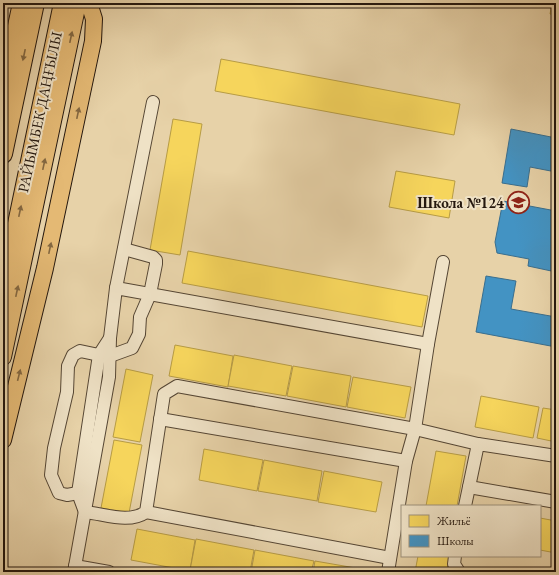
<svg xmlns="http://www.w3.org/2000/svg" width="559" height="575" font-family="'EB Garamond',serif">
  <rect width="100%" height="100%" fill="#e7d2a8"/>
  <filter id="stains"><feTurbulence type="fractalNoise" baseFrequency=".005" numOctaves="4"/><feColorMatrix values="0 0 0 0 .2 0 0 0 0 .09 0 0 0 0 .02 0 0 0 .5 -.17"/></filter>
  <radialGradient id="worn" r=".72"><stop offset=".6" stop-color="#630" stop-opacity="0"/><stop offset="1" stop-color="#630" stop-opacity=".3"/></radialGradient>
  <g fill="#f6d55c" stroke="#b79c45">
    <polygon points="552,3 556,3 556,15 550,14"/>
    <polygon points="221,59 460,104 454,135 215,91"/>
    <polygon points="173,119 202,124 180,255 150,250"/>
    <polygon points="396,171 455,181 449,218 389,207"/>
    <polygon points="188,251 428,296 422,327 182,283"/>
    <polygon points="175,345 233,356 228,387 169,376"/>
    <polygon points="234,355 292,366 286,396 228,386"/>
    <polygon points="293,366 351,376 346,407 287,396"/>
    <polygon points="126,369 153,375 140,442 113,437"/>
    <polygon points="353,377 411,387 405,418 347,407"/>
    <polygon points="481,396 539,407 533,438 475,427"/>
    <polygon points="543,408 556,410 556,442 537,438"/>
    <polygon points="114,440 142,445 129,513 101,508"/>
    <polygon points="204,449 263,460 257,491 199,480"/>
    <polygon points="436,451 466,456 457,506 426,506"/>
    <polygon points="264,460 322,471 317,501 258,491"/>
    <polygon points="324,471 382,482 376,512 318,502"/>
    <polygon points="540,518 556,521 556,553 540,550"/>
    <polygon points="137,529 195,540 190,571 131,560"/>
    <polygon points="196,539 254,550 250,572 200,572 190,570"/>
    <polygon points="255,550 314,561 311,572 251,572"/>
    <polygon points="418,556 450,556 447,572 415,572"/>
    <polygon points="315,561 373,571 373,572 313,572"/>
  </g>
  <g fill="#4393c3" stroke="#3a6e8d">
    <polygon points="511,129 556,138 556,172 530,167 527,187 502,183"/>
    <polygon points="503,201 556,211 556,272 528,266 529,259 497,253 495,242"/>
    <polygon points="486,276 516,281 511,309 556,317 556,347 476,332"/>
  </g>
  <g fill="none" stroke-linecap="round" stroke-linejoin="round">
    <defs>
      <g id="minor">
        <polyline points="116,288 153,102"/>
        <path d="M110 338 99 355 78 493 85 512C105 514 129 524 146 512L164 394 177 386 415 429 478 444"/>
        <polyline points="428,344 443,262"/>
        <polyline points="110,356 132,348 139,334 140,317 150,294 156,264 156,260 153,257 124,249"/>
        <polyline points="160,419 406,461"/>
        <polyline points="469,487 556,502"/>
        <polyline points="78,493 67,495 59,493 51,475 54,448 67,392 68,366 73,355 80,351 99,355"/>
        <polyline points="465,506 478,444 556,456"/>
        <polyline points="146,512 390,558"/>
        <polyline points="455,556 454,564 459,572"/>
        <polyline points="75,566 109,572"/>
        <polyline points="74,572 109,377 110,338 116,288 428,344 415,429 406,461 388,572"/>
      </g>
      <g id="major">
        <polyline points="3,87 21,3"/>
        <polyline points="3,357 78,3"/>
        <polyline points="3,440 45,268 93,41 94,19 89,3"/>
      </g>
      <g id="highway">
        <polyline points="3,154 35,3"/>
        <polyline points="3,291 63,3"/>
      </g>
    </defs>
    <use href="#minor" stroke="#554634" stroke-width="14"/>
    <use href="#major" stroke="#24170e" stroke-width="18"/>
    <use href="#highway" stroke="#24170e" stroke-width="20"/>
    <use href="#minor" stroke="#efe2c6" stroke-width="12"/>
    <use href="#major" stroke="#e4b974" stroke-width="16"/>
    <use href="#highway" stroke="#e4b974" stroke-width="18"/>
  </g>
  <defs><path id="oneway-solid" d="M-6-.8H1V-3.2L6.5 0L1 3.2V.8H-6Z"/></defs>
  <g fill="#846841">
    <use href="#oneway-solid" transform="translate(71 37) rotate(-78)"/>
    <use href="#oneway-solid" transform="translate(24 55) rotate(102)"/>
    <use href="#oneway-solid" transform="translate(78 113) rotate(-78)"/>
    <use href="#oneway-solid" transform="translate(44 164) rotate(-78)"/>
    <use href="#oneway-solid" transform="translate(20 211) rotate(-78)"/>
    <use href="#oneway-solid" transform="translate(50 248) rotate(-78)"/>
    <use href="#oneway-solid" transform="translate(17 291) rotate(-78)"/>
    <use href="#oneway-solid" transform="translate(19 375) rotate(-76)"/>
  </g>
  <defs>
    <symbol id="school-ring" viewBox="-11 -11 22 22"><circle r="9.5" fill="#efe2c6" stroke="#8f2418" stroke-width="1.5"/><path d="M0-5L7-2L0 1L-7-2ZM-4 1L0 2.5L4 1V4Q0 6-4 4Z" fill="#8f2418"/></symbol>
  </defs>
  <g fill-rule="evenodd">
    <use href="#school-ring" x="506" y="190" width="25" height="25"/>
  </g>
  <g text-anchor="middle" stroke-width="4" stroke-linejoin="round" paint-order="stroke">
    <g font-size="15" fill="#24170e" stroke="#efe2c6">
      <text transform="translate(40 112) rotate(-78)" y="5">РАЙЫМБЕК ДАҢҒЫЛЫ</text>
    </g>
    <g font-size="15" font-weight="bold" fill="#24170e" stroke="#efe2c6" text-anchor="end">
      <text x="504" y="208">Школа №124</text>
    </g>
  </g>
  <rect width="559" height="575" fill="none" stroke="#e7d2a8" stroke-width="16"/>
  <rect x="4" y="4" width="551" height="567" fill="none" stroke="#24170e" stroke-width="2"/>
  <rect x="8" y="8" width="543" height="559" fill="none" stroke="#24170e"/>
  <rect x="401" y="505" width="140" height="52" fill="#efe2c6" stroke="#9e917c"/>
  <rect x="409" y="515" width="20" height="12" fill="#f6d55c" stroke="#9e917c"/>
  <text x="437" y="525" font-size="12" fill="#24170e">Жильё</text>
  <rect x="409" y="535" width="20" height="12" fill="#4393c3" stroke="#9e917c"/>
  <text x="437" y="545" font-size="12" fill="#24170e">Школы</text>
  <rect width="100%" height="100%" filter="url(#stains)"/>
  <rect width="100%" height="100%" fill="url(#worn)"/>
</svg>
